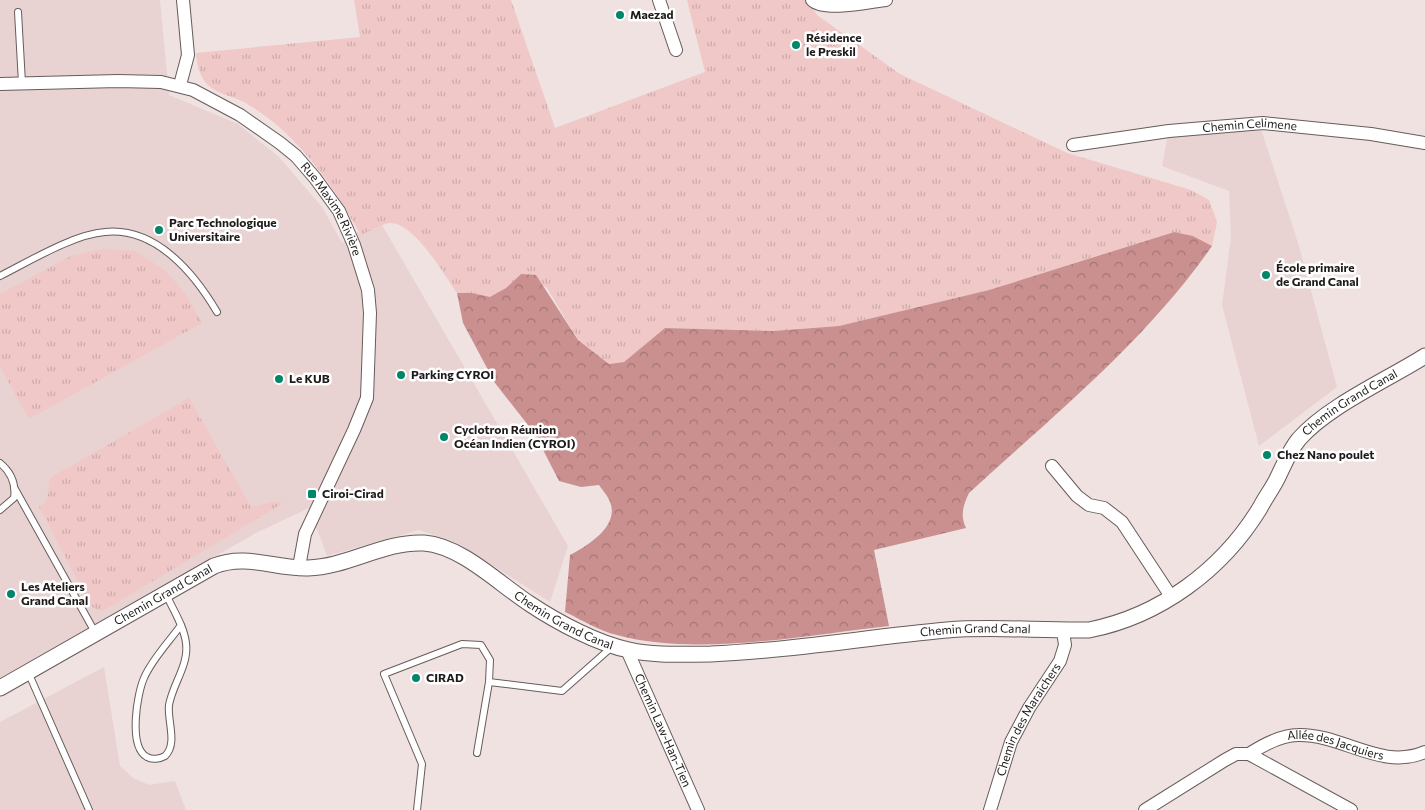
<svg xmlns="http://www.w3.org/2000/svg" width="1425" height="810" font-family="Commissioner,sans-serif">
  <defs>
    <pattern id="grass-tufts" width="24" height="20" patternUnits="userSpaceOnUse" patternTransform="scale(1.25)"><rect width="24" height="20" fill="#efc8c7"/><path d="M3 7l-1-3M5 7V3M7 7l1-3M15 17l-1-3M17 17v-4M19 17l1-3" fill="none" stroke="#cdabaa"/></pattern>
    <pattern id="forest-crowns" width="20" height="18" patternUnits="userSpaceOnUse" patternTransform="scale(1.25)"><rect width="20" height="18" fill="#c9908f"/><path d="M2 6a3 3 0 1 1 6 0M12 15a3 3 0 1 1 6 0" fill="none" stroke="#a37574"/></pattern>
  </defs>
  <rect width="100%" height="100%" fill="#efe2e1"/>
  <g fill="#e9d3d2">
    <polygon points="0,0 160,0 169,95 238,124 279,157 322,207 342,243 378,218 568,546 550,602 457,543 419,530 327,556 309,508 256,533 0,679"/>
    <polygon points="1261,129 1299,246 1337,387 1259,446 1222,305 1231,237 1229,191 1162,166 1168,135"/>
    <polygon points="104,667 120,766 133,778 149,785 175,781 186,810 0,810 0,722"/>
  </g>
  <g fill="url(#grass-tufts)">
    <path d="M354 0H511L555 128 705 72 687 0H808L817 15 900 74 1067 153 1191 190 1209 200 1217 222 1212 246 1193 236 1173 232 989 290 839 326 773 331 665 328 624 362 609 364 578 340 547 288 521 274 506 288 490 298 472 293H457C444 275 414 221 389 223 381 224 369 232 361 235 331 183 299 135 246 103 234 96 218 95 208 85 199 76 197 64 196 53L360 37Z"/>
    <polygon points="103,249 135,251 166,271 185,293 202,323 29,419 0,367 0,294 71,256"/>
    <polygon points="189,398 251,507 272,502 283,503 103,611 97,610 91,606 39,507 47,500 50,478"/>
  </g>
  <path fill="url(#forest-crowns)" d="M1174 232 1193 236 1212 246C1146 341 1054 415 969 493 963 506 960 515 966 528L874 550 889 626C807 635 697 657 617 635 599 631 582 620 565 612L570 555C587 546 620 526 610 502 608 496 603 491 599 485L581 487 559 481 535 434 495 383 463 323 457 293H472L490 297 506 288 521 274 536 275 578 340 609 364 624 362 665 328 773 331 839 326 989 290Z"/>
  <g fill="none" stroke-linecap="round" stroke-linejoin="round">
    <defs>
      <g id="service">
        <polyline points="18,12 22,83"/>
        <path d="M0 276C28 262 74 234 105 232 156 227 194 273 217 312"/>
        <path d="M0 463C11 472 16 484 14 498L0 510"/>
        <polyline points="15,489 96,634"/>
        <path d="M166 594C173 610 184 626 186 643 189 665 173 683 169 705 167 720 178 744 165 756 160 759 152 760 147 757 128 747 137 694 144 678 152 659 169 642 181 625"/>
        <polyline points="28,672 89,810"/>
        <polyline points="489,682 562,691 613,646"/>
        <polyline points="417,810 422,764 384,674 462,644 481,645 490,660 489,682 477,753"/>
      </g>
      <g id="minor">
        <polyline points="659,0 676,50"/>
        <path d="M812 0C824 12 869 2 886 0"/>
        <path id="s1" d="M0 84 118 81 161 82 193 90 240 115 280 143 296 156 315 178 339 211 354 245 368 290 370 313 367 398 354 430 305 534 299 567"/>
        <polyline points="180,85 188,55 183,0"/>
        <path id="s2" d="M1073 145 1169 131 1263 123 1371 134 1425 143"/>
        <polyline points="1052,466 1077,496 1089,505 1104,508 1122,522 1172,598"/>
        <path id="s3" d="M627 650 698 810"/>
        <path id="s4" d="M1249 754C1263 745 1281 735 1298 735 1343 734 1381 771 1425 752"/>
        <path id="s5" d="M990 810 1011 742 1029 708 1060 661 1065 645 1063 631"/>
        <polyline points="1145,810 1225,760 1236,754 1249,754 1351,810"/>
      </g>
      <g id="tertiary">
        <path id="s6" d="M0 688 214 566C246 553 275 569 308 568 348 567 384 541 424 543 462 546 499 584 530 604 557 622 598 644 629 650 656 656 683 654 711 654 790 651 868 637 947 630 994 626 1042 631 1089 630 1160 616 1222 570 1260 508 1265 498 1272 489 1277 479 1284 465 1289 451 1299 439 1328 406 1387 380 1425 356"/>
      </g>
    </defs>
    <use href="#service" stroke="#675c5b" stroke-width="8"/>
    <use href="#minor" stroke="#675c5b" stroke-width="14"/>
    <use href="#tertiary" stroke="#675c5b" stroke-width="17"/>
    <use href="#service" stroke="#fff" stroke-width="6"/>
    <use href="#minor" stroke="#fff" stroke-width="12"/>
    <use href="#tertiary" stroke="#fff" stroke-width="15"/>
  </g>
  <g fill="#008669" stroke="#fff" stroke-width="2">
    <circle cx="620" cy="15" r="5"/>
    <circle cx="796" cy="45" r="5"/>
    <circle cx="159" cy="230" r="5"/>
    <circle cx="1266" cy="275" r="5"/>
    <circle cx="401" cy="375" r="5"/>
    <circle cx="279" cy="379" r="5"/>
    <circle cx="444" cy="437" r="5"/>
    <circle cx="1267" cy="455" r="5"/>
    <rect x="307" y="489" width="10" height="10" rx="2.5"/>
    <circle cx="11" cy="594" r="5"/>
    <circle cx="416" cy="678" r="5"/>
  </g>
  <g text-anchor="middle" stroke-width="5" stroke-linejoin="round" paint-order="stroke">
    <g font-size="12" font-weight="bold" fill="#201b1b" stroke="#fff" text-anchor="start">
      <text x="630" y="19">Maezad</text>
      <text x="806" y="42">Résidence<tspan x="806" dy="14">le Preskil</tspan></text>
      <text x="169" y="227">Parc Technologique<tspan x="169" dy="14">Universitaire</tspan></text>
      <text x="1276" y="272">École primaire<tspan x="1276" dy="14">de Grand Canal</tspan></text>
      <text x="411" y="379">Parking CYROI</text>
      <text x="289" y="383">Le KUB</text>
      <text x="454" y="434">Cyclotron Réunion<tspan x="454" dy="14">Océan Indien (CYROI)</tspan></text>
      <text x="1277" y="459">Chez Nano poulet</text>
      <text x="322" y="498">Ciroi-Cirad</text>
      <text x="21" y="591">Les Ateliers<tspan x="21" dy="14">Grand Canal</tspan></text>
      <text x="426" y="682">CIRAD</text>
    </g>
    <g font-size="12" fill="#201b1b" stroke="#fff">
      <text dy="4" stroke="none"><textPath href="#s2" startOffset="178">Chemin Celimene</textPath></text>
      <text dy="4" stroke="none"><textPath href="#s1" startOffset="381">Rue Maxime Rivière</textPath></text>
      <text dy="4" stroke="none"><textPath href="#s6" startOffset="1514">Chemin Grand Canal</textPath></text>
      <text dy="4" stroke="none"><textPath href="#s6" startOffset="188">Chemin Grand Canal</textPath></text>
      <text dy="4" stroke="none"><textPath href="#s6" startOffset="622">Chemin Grand Canal</textPath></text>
      <text dy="4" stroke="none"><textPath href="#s6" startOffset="1042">Chemin Grand Canal</textPath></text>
      <text dy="4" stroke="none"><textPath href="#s5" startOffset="99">Chemin des Maraichers</textPath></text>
      <text dy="4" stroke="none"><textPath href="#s3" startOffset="88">Chemin Law-Han-Tien</textPath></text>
      <text dy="4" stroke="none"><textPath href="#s4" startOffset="92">Allée des Jacquiers</textPath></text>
    </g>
  </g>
</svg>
